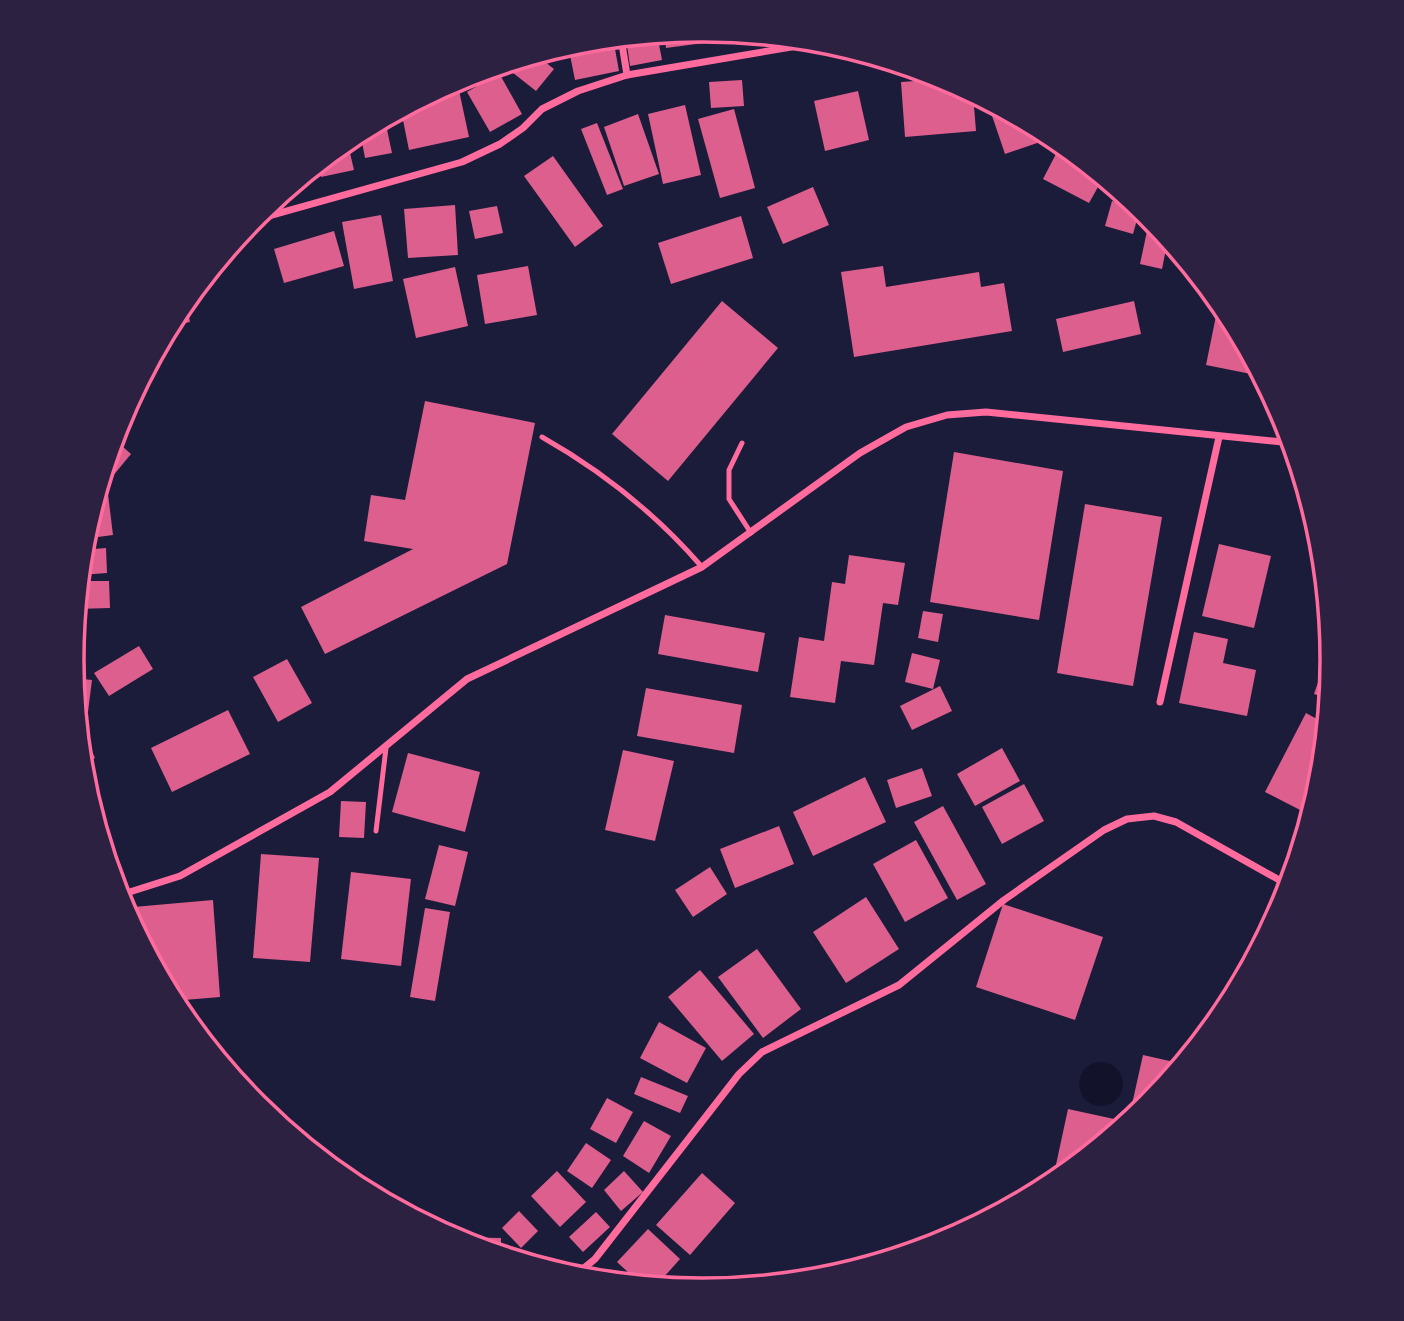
<svg xmlns="http://www.w3.org/2000/svg" width="1404" height="1321" font-family="Cabin,sans-serif">
  <rect width="100%" height="100%" fill="#1b1b3a"/>
  <circle fill="#12122b" cx="1101" cy="1084" r="22"/>
  <g fill="#dd5f8e">
    <polygon points="702,30 718,31 719,41 666,48 664,33"/>
    <polygon points="613,38 619,71 575,80 568,45"/>
    <polygon points="658,39 662,60 630,66 627,45"/>
    <polygon points="536,55 554,69 536,91 503,65"/>
    <polygon points="499,73 522,114 490,132 467,92"/>
    <polygon points="945,79 973,94 976,131 905,137 901,82"/>
    <polygon points="742,80 744,106 711,108 709,82"/>
    <polygon points="454,81 457,81 469,137 409,150 401,110"/>
    <polygon points="858,91 869,140 825,151 814,101"/>
    <polygon points="987,101 1038,129 1043,141 1005,154"/>
    <polygon points="685,105 701,175 663,184 648,114"/>
    <polygon points="734,109 755,188 720,198 698,119"/>
    <polygon points="638,114 659,174 624,186 604,127"/>
    <polygon points="385,120 392,153 365,158 360,131"/>
    <polygon points="597,123 623,189 607,195 581,129"/>
    <polygon points="347,140 354,170 321,177 318,164"/>
    <polygon points="1057,152 1103,178 1089,203 1043,179"/>
    <polygon points="553,156 603,226 575,247 524,176"/>
    <polygon points="813,187 829,225 783,244 767,207"/>
    <polygon points="1112,201 1140,209 1133,234 1105,226"/>
    <polygon points="455,205 458,255 408,258 404,209"/>
    <polygon points="497,206 503,233 475,239 469,211"/>
    <polygon points="381,215 393,281 354,289 342,222"/>
    <polygon points="741,216 753,258 671,284 658,243"/>
    <polygon points="1150,217 1168,239 1162,269 1140,264"/>
    <polygon points="334,231 344,266 284,283 274,249"/>
    <polygon points="1175,247 1183,258 1185,260 1173,258"/>
    <polygon points="528,266 537,315 485,324 477,275"/>
    <polygon points="883,266 886,287 979,272 981,287 1004,283 1012,331 854,357 841,272"/>
    <polygon points="455,267 468,326 416,338 403,279"/>
    <polygon points="186,300 190,322 169,326 178,310"/>
    <polygon points="722,301 778,348 668,481 612,434"/>
    <polygon points="1134,301 1141,334 1063,352 1056,319"/>
    <polygon points="1219,301 1227,310 1257,368 1256,375 1206,365"/>
    <polygon points="425,401 535,423 507,564 325,654 301,607 413,549 364,541 371,495 405,500"/>
    <polygon points="113,438 131,454 112,477 104,470"/>
    <polygon points="954,452 1063,471 1039,620 930,602"/>
    <polygon points="108,494 113,535 83,539 96,496"/>
    <polygon points="1085,504 1162,517 1133,686 1057,673"/>
    <polygon points="1219,544 1271,556 1254,628 1202,616"/>
    <polygon points="106,548 107,573 80,575 82,550"/>
    <polygon points="849,555 905,563 898,605 883,603 874,665 841,661 835,703 790,697 799,637 824,641 832,582 845,584"/>
    <polygon points="79,581 109,581 110,608 76,609"/>
    <polygon points="923,611 943,614 938,642 918,638"/>
    <polygon points="665,615 765,633 758,672 658,654"/>
    <polygon points="1194,632 1228,639 1223,663 1256,670 1247,716 1179,703"/>
    <polygon points="1331,644 1333,661 1329,699 1314,694"/>
    <polygon points="139,646 153,669 109,696 94,673"/>
    <polygon points="912,653 940,660 933,689 905,682"/>
    <polygon points="287,659 312,703 278,722 253,677"/>
    <polygon points="73,678 92,680 88,712 76,710"/>
    <polygon points="940,686 952,711 912,730 900,706"/>
    <polygon points="646,688 742,705 734,753 637,736"/>
    <polygon points="228,710 250,754 172,792 151,748"/>
    <polygon points="1306,713 1326,724 1322,773 1302,811 1265,792"/>
    <polygon points="81,727 95,758 81,764 78,729"/>
    <polygon points="1002,748 1020,781 975,806 957,774"/>
    <polygon points="623,750 674,761 655,841 605,830"/>
    <polygon points="408,753 480,772 465,832 392,812"/>
    <polygon points="922,768 932,796 896,808 887,780"/>
    <polygon points="865,777 886,822 813,856 793,812"/>
    <polygon points="1024,784 1044,821 1002,844 982,807"/>
    <polygon points="341,801 366,802 364,838 339,837"/>
    <polygon points="943,806 986,884 957,900 914,822"/>
    <polygon points="779,826 794,864 735,888 720,849"/>
    <polygon points="916,840 948,898 905,922 873,864"/>
    <polygon points="439,845 468,852 455,906 425,899"/>
    <polygon points="261,854 319,858 310,962 253,958"/>
    <polygon points="710,867 727,894 693,917 675,890"/>
    <polygon points="351,872 411,879 401,966 341,959"/>
    <polygon points="866,897 899,949 846,983 813,932"/>
    <polygon points="213,900 220,997 172,1001 122,908"/>
    <polygon points="1003,904 1103,937 1075,1020 976,987"/>
    <polygon points="425,908 450,912 435,1001 410,997"/>
    <polygon points="757,949 801,1009 763,1038 718,977"/>
    <polygon points="700,970 754,1034 722,1061 668,997"/>
    <polygon points="659,1022 706,1048 687,1083 640,1058"/>
    <polygon points="1143,1055 1183,1064 1148,1107 1064,1176 1054,1174 1068,1109 1128,1122"/>
    <polygon points="641,1077 688,1096 680,1113 634,1094"/>
    <polygon points="607,1098 633,1112 616,1143 590,1129"/>
    <polygon points="644,1121 671,1136 649,1173 623,1156"/>
    <polygon points="586,1143 611,1160 592,1188 567,1171"/>
    <polygon points="557,1171 586,1202 560,1227 531,1196"/>
    <polygon points="624,1171 643,1192 621,1211 604,1190"/>
    <polygon points="702,1173 735,1203 690,1255 656,1225"/>
    <polygon points="519,1211 538,1231 521,1248 502,1228"/>
    <polygon points="596,1212 610,1227 583,1252 569,1237"/>
    <polygon points="648,1229 680,1259 655,1287 642,1285 617,1262"/>
    <polygon points="449,1237 501,1238 501,1255 460,1243"/>
  </g>
  <g fill="none" stroke-linecap="round" stroke-linejoin="round">
    <g stroke="#ff6b9d" stroke-width="5">
      <path d="M542 437C602 471 657 515 702 567"/>
      <polyline points="742,443 729,470 729,499 751,533"/>
      <polyline points="376,831 386,748"/>
    </g>
    <g stroke="#ff6b9d" stroke-width="7">
      <polyline points="621,38 627,75"/>
      <polyline points="251,221 462,162 500,144 523,128 542,109 578,91 627,75 821,42"/>
      <polyline points="1160,702 1219,437"/>
      <polyline points="117,896 180,876 330,792 467,679 702,567 860,453 906,427 947,415 986,412 1292,443"/>
      <polyline points="573,1277 595,1259 739,1074 762,1052 899,985 1004,900 1104,830 1127,819 1154,816 1176,822 1290,886"/>
    </g>
  </g>
  <path d="M0 0H1404V1321H0ZM84 660a618 618 0 1 1 1236 0a618 618 0 1 1-1236 0Z" fill="#2d2142" fill-rule="evenodd"/>
  <path fill="none" stroke="#ff6b9d" stroke-width="3.5" d="M84 660a618 618 0 1 1 1236 0a618 618 0 1 1-1236 0Z"/>
</svg>
